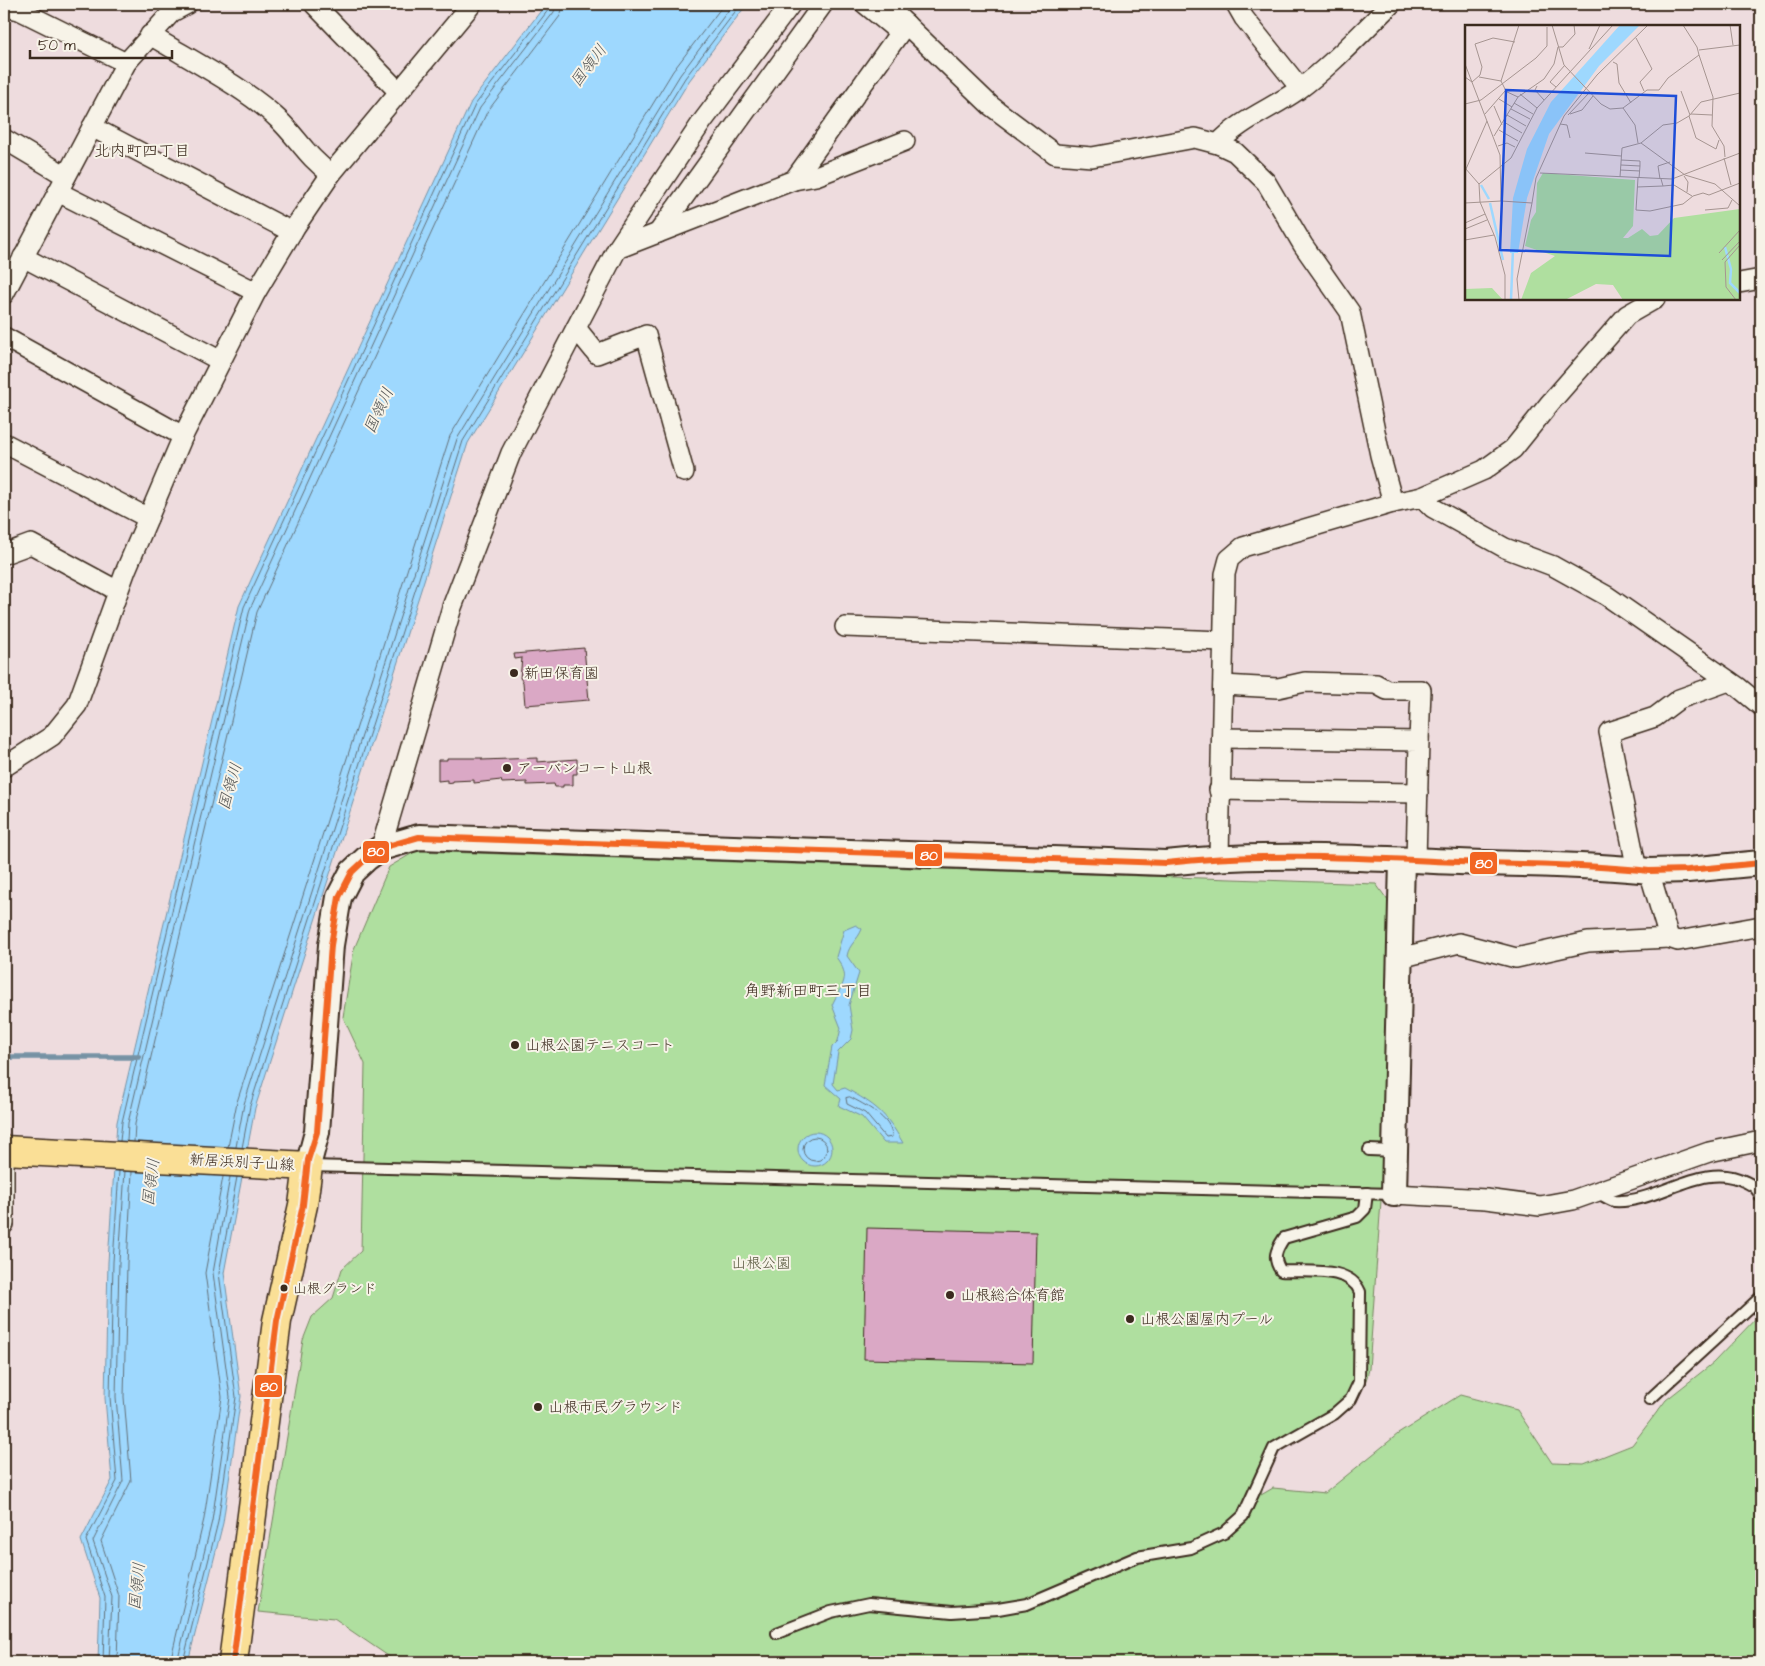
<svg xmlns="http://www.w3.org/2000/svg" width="1765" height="1666" font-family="'Architects Daughter','Klee One',sans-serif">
  <rect width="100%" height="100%" fill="#eedcde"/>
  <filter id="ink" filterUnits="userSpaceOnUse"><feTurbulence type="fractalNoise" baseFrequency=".02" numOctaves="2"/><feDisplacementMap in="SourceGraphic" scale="10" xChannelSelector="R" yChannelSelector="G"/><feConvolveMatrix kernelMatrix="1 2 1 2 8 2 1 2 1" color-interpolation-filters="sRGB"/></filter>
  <g filter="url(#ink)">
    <path fill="#afdf9f" stroke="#75845e" d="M416 851 1376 884 1391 905 1381 1201 1369 1369C1358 1418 1334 1417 1296 1440 1291 1444 1281 1447 1277 1452 1271 1459 1263 1486 1261 1495L1273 1488 1325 1493 1398 1434 1460 1395 1517 1410 1552 1463 1584 1464 1632 1445 1666 1400 1713 1363 1761 1313V1662H397L334 1619 258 1612 303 1340 312 1317 333 1298 342 1269 361 1251 365 1064 343 1017 354 949 389 867Z"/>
    <g fill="#9ed8fe" stroke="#7692a4">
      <polygon points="546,4 747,4 689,81 468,443 255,1108 224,1273 241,1396 223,1523 188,1662 98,1662 100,1598 81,1540 112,1480 105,1398 108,1262 117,1122 239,606 471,102"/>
      <path d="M856 925 862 929C858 940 849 944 847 956L859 973 849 1005 853 1030 851 1039 838 1052 833 1084 838 1090 845 1088C877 1106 885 1112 903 1143H884L862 1117 839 1106 841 1099 825 1085 832 1047 838 1041 841 1028 832 1005C842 983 852 979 836 957L844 930Z"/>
      <circle cx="815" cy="1149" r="17"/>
    </g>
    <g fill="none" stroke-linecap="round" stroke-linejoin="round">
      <g stroke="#637078" stroke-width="1">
        <path d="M850 1097C865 1105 892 1118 892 1137L886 1138 865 1113 847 1104 846 1098Z"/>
        <circle cx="815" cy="1149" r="12"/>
        <polyline points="120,1141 122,1122 244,607 475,105 549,9 550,4"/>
        <polyline points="127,1141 128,1123 250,609 480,108 554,12 556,4"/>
        <polyline points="134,1142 135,1124 257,612 487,112 560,16 564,4"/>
        <polyline points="228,1147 237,1102 450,436 673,71 724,4"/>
        <polyline points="236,1147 244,1104 457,439 680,75 733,4"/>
        <polyline points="242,1148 250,1106 463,441 685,78 741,4"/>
        <polyline points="103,1662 105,1597 86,1540 117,1481 110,1397 113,1262 119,1171"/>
        <polyline points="109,1662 112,1597 93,1541 123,1481 116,1397 119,1262 125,1171"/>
        <polyline points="117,1662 119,1596 101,1541 131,1481 124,1397 127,1263 132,1172"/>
        <polyline points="170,1662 204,1519 222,1397 205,1273 223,1177"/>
        <polyline points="177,1662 212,1521 230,1397 213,1273 230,1177"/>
        <polyline points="183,1662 218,1522 236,1397 219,1273 237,1177"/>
      </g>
      <polyline stroke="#7692a4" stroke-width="5.5" points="4,1057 139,1057"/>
    </g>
    <g fill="#daa8c5" stroke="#3b2a1e">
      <polygon points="584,648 589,700 525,705 523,682 520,678 522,658 515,659 514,654"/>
      <polygon points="447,758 482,758 482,760 537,758 537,762 577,759 577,774 573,774 573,785 563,785 563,787 555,787 554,784 527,785 527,782 502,783 501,780 474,783 474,780 453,781 453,782 447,783 447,780 438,781 438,760 447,760"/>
      <polygon points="867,1228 1036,1232 1033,1363 864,1359"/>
    </g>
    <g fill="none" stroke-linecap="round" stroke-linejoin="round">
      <defs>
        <g id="service">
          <polyline points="1369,1150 1395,1151"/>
          <polyline points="309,1166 1394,1194"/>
          <path d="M1597 1192C1602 1195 1609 1200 1614 1201 1659 1204 1702 1159 1746 1182 1754 1186 1757 1188 1761 1197"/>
          <polyline points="1650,1399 1761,1297"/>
          <path d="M777 1633 831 1612 869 1604 952 1612 998 1609 1027 1604 1137 1557 1191 1548 1224 1533 1243 1516 1274 1448 1334 1414 1351 1399 1359 1382 1360 1292C1349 1265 1306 1273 1281 1271 1272 1258 1276 1250 1284 1238L1357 1217 1365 1209 1367 1193"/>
        </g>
        <g id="minor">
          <polyline points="314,4 398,91"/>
          <polyline points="865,4 893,27"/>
          <path d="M885 4 991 106 1055 154 1092 157 1195 138 1218 144C1240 120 1271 109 1298 90 1332 65 1361 33 1391 4"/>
          <polyline points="1236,4 1244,18 1300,88"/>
          <polyline points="4,6 19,10 126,63"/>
          <path d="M150 35C189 59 246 88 278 119 298 138 307 157 331 174"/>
          <polyline points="92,127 292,232"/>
          <polyline points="4,139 66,176"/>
          <polyline points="1218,144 1235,152 1266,182 1303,245 1350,312 1380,455 1393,503"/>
          <polyline points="794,180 816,176 905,141"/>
          <polyline points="58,192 256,292"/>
          <polyline points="658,233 823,4"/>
          <polyline points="617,249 794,180 906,24"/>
          <polyline points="23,257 221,361"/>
          <polyline points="1739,283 1761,279"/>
          <polyline points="4,294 126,63 172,12 187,4"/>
          <polyline points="576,328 597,354 646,335 684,472"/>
          <polyline points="4,337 183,436"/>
          <polyline points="4,443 148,518"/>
          <polyline points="1422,497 1484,470 1513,449 1550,403 1627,315 1655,299"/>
          <polyline points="4,554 31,544 118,591"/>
          <polyline points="845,627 1223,641"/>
          <polyline points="1223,685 1278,688 1305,682 1376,684 1387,690 1421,690 1419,741"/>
          <polyline points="1222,738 1419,741 1416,861"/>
          <polyline points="4,767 52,736 77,705 126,570 183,436 256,292 295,227 331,174 472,4"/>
          <polyline points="1219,790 1418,793"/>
          <polyline points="381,848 452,607 511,453 617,249 702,122 791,4"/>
          <polyline points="1219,857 1225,574 1229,559 1243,547 1393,503 1422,497 1433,508 1505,548 1553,566 1607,596 1738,687 1761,706"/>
          <polyline points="1637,870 1609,732 1655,717 1679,699 1729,681"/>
          <polyline points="1669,938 1678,941 1761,926"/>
          <polyline points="1400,958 1459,943 1516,958 1588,942 1669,938 1649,871"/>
          <polyline points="1394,1194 1486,1199 1540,1206 1573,1200 1709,1152 1761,1141"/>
          <polyline points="4,1224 4,1150"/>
        </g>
        <g id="tertiary">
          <path d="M308 1166 317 1132 331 945 339 897 352 872 367 858 381 848 419 837 1166 863C1263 852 1362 858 1459 862 1522 865 1586 864 1649 871L1688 870 1761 863"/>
          <polyline points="1394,1194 1402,860"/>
        </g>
        <polyline id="primary" points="4,1150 308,1166 303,1205 277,1321 233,1662"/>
      </defs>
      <use href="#service" stroke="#3b2a1e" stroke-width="14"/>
      <use href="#minor" stroke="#3b2a1e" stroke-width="22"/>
      <use href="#tertiary" stroke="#3b2a1e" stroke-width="28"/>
      <use href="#primary" stroke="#3b2a1e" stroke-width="31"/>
      <use href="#service" stroke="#f7f3e8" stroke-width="10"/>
      <use href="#minor" stroke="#f7f3e8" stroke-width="19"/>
      <use href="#tertiary" stroke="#f7f3e8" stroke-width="24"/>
      <use href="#primary" stroke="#fadf96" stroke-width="28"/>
      <defs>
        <path id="bus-1" d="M233 1662 277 1321 303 1205 308 1160 317 1132 331 945 339 897 352 872 367 858 381 848 419 837 1166 863C1263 852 1362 858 1459 862 1522 865 1586 864 1649 871L1688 870 1761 863"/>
      </defs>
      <use href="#bus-1" stroke="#f7f3e8" stroke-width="10"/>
      <use href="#bus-1" stroke="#f26522" stroke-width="6"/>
    </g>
  </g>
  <g fill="#3b2a1e" stroke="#f7f3e8" stroke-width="2">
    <circle cx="514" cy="673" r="5"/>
    <circle cx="507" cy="768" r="5"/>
    <circle cx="515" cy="1045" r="5"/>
    <circle cx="284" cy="1288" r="4.5"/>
    <circle cx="950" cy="1295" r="5"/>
    <circle cx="1130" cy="1319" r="5"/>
    <circle cx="538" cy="1407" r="5"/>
  </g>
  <g text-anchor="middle" stroke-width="4" stroke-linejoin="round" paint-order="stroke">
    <g font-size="14" fill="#3b2a1e" stroke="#f7f3e8" text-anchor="start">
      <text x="293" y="1293">山根グランド</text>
    </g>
    <g font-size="15" fill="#3b2a1e" stroke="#f7f3e8" text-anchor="start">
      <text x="524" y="678">新田保育園</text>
      <text x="517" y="773">アーバンコート山根</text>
      <text x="525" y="1050">山根公園テニスコート</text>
      <text x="960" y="1300">山根総合体育館</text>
      <text x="1140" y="1324">山根公園屋内プール</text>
      <text x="548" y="1412">山根市民グラウンド</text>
    </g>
    <g font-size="15" fill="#3b2a1e" stroke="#f7f3e8">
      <text transform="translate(242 1162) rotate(3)" y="5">新居浜別子山線</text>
    </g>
    <g font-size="15" fill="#58573e" stroke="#f7f3e8">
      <text x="761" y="1268">山根公園</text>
    </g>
    <g font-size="16" font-style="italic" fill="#545656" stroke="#f7f3e8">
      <text transform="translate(588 65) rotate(-53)" y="6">国領川</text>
      <text transform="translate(378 410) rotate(-65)" y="6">国領川</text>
      <text transform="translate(229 786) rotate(-74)" y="6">国領川</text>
      <text transform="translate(150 1182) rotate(-83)" y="6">国領川</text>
      <text transform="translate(136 1586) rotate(-84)" y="6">国領川</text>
    </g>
    <g font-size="16" fill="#3b2a1e" stroke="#f7f3e8">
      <text x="142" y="156">北内町四丁目</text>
      <text x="808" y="996">角野新田町三丁目</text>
    </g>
  </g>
  <g transform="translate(1465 25)">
    <rect width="275" height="275" fill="#eedcde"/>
    <path d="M78 148 170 155 168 201 158 213H163L177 204 185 211 193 210 209 193 275 184V275H158L148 260 131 259 100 275H56L66 248 90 231 60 221 66 195 71 187 72 158ZM27 263 38 275H0V264Z" fill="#afdf9f"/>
    <path d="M155 0H175L134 41 84 109 62 173 53 228H45L48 173 62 124 86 77Z" fill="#9ed8fe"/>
    <path fill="none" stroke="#9ed8fe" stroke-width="2.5" d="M16 160 24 174M25 178 38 235M260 222 266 244 265 258 275 268M46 275 48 224"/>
    <path fill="none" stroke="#a69591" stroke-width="1" d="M87 0 99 40 136 79 145 84 158 83 182 65H194L203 53 234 30 232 22 218 0M265 0 268 20M171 13 187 44 175 57 179 66M124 24 135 0M234 25 275 20M234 30 248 72 247 101 259 121 260 132M148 37 152 39 154 58 166 78M0 39 35 130 36 176M0 52 7 57 15 50 17 42 10 19 28 13 50 17M14 52 36 56 41 66M36 56 54 0M72 61 70 65 79 75M91 62 85 57 100 40M216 66 225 90M55 69 72 83M34 74 47 82M49 78 68 89M0 79 16 75 71 33 82 21V2M29 81 37 100M158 83 170 100 173 118M46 84 65 94M20 89 40 66 53 72M105 89 117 85 128 71M226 89 247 90M42 90 61 101M103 90 124 68M224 91 231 113 251 124 254 115M39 97 57 108M95 99 102 100 105 113M34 105 53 116M29 111 53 72 79 54 89 39 93 22H98L110 9 109 0M176 118 198 100 212 98 224 91 236 77 275 68M33 121 42 118 50 122M120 128 156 131M259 133 266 160M156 135 175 136V141M156 140 175 141 174 153M0 143 14 159 15 177 30 212 40 250V275M1 144 22 96M155 145 175 146M75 148 207 154 275 128M219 151 223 157 222 167M155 152 157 123 176 118 220 150 250 159 275 181M173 153 171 185 185 186 218 179 228 171 238 168 244 170 275 158M195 154 193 141 205 137M14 159 46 133 72 83 148 0M198 161 209 160 227 171M172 162 198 161 196 154M0 178 36 176 67 178 52 254 54 275M67 178 71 153 99 91 132 50 183 0M240 185 263 183 267 175M0 198 20 189M0 204 22 195M36 205 37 176M0 215 29 210M254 228 275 205M257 235 275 216M113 275H132M271 275 261 262 260 237 275 220"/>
    <path fill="#1d4ed8" fill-opacity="0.15" stroke="#1d4ed8" stroke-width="2.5" d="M41 65 211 71 205 231 35 225Z"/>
    <rect width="275" height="275" fill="none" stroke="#3b2a1e" stroke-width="2.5"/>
  </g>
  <g stroke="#f7f3e8" stroke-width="2">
    <rect x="362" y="840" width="28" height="24" rx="5" fill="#f26522"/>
    <rect x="914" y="843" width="29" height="24" rx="5" fill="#f26522"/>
    <rect x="1469" y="851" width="29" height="24" rx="5" fill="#f26522"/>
    <rect x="254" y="1374" width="29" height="24" rx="5" fill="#f26522"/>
  </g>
  <g font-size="14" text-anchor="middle" font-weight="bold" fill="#fff">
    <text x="376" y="856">80</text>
    <text x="929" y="860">80</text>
    <text x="1484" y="868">80</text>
    <text x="269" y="1391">80</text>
  </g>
  <rect width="1765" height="1666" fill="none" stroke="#f7f3e8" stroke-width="20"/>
  <rect x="10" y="10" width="1745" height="1646" fill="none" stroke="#3b2a1e" stroke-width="2" filter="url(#ink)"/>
  <path d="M30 50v8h142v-8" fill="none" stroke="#3b2a1e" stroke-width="2.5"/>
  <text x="38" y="50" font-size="15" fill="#3b2a1e" stroke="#f7f3e8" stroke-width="4" paint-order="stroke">50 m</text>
</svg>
